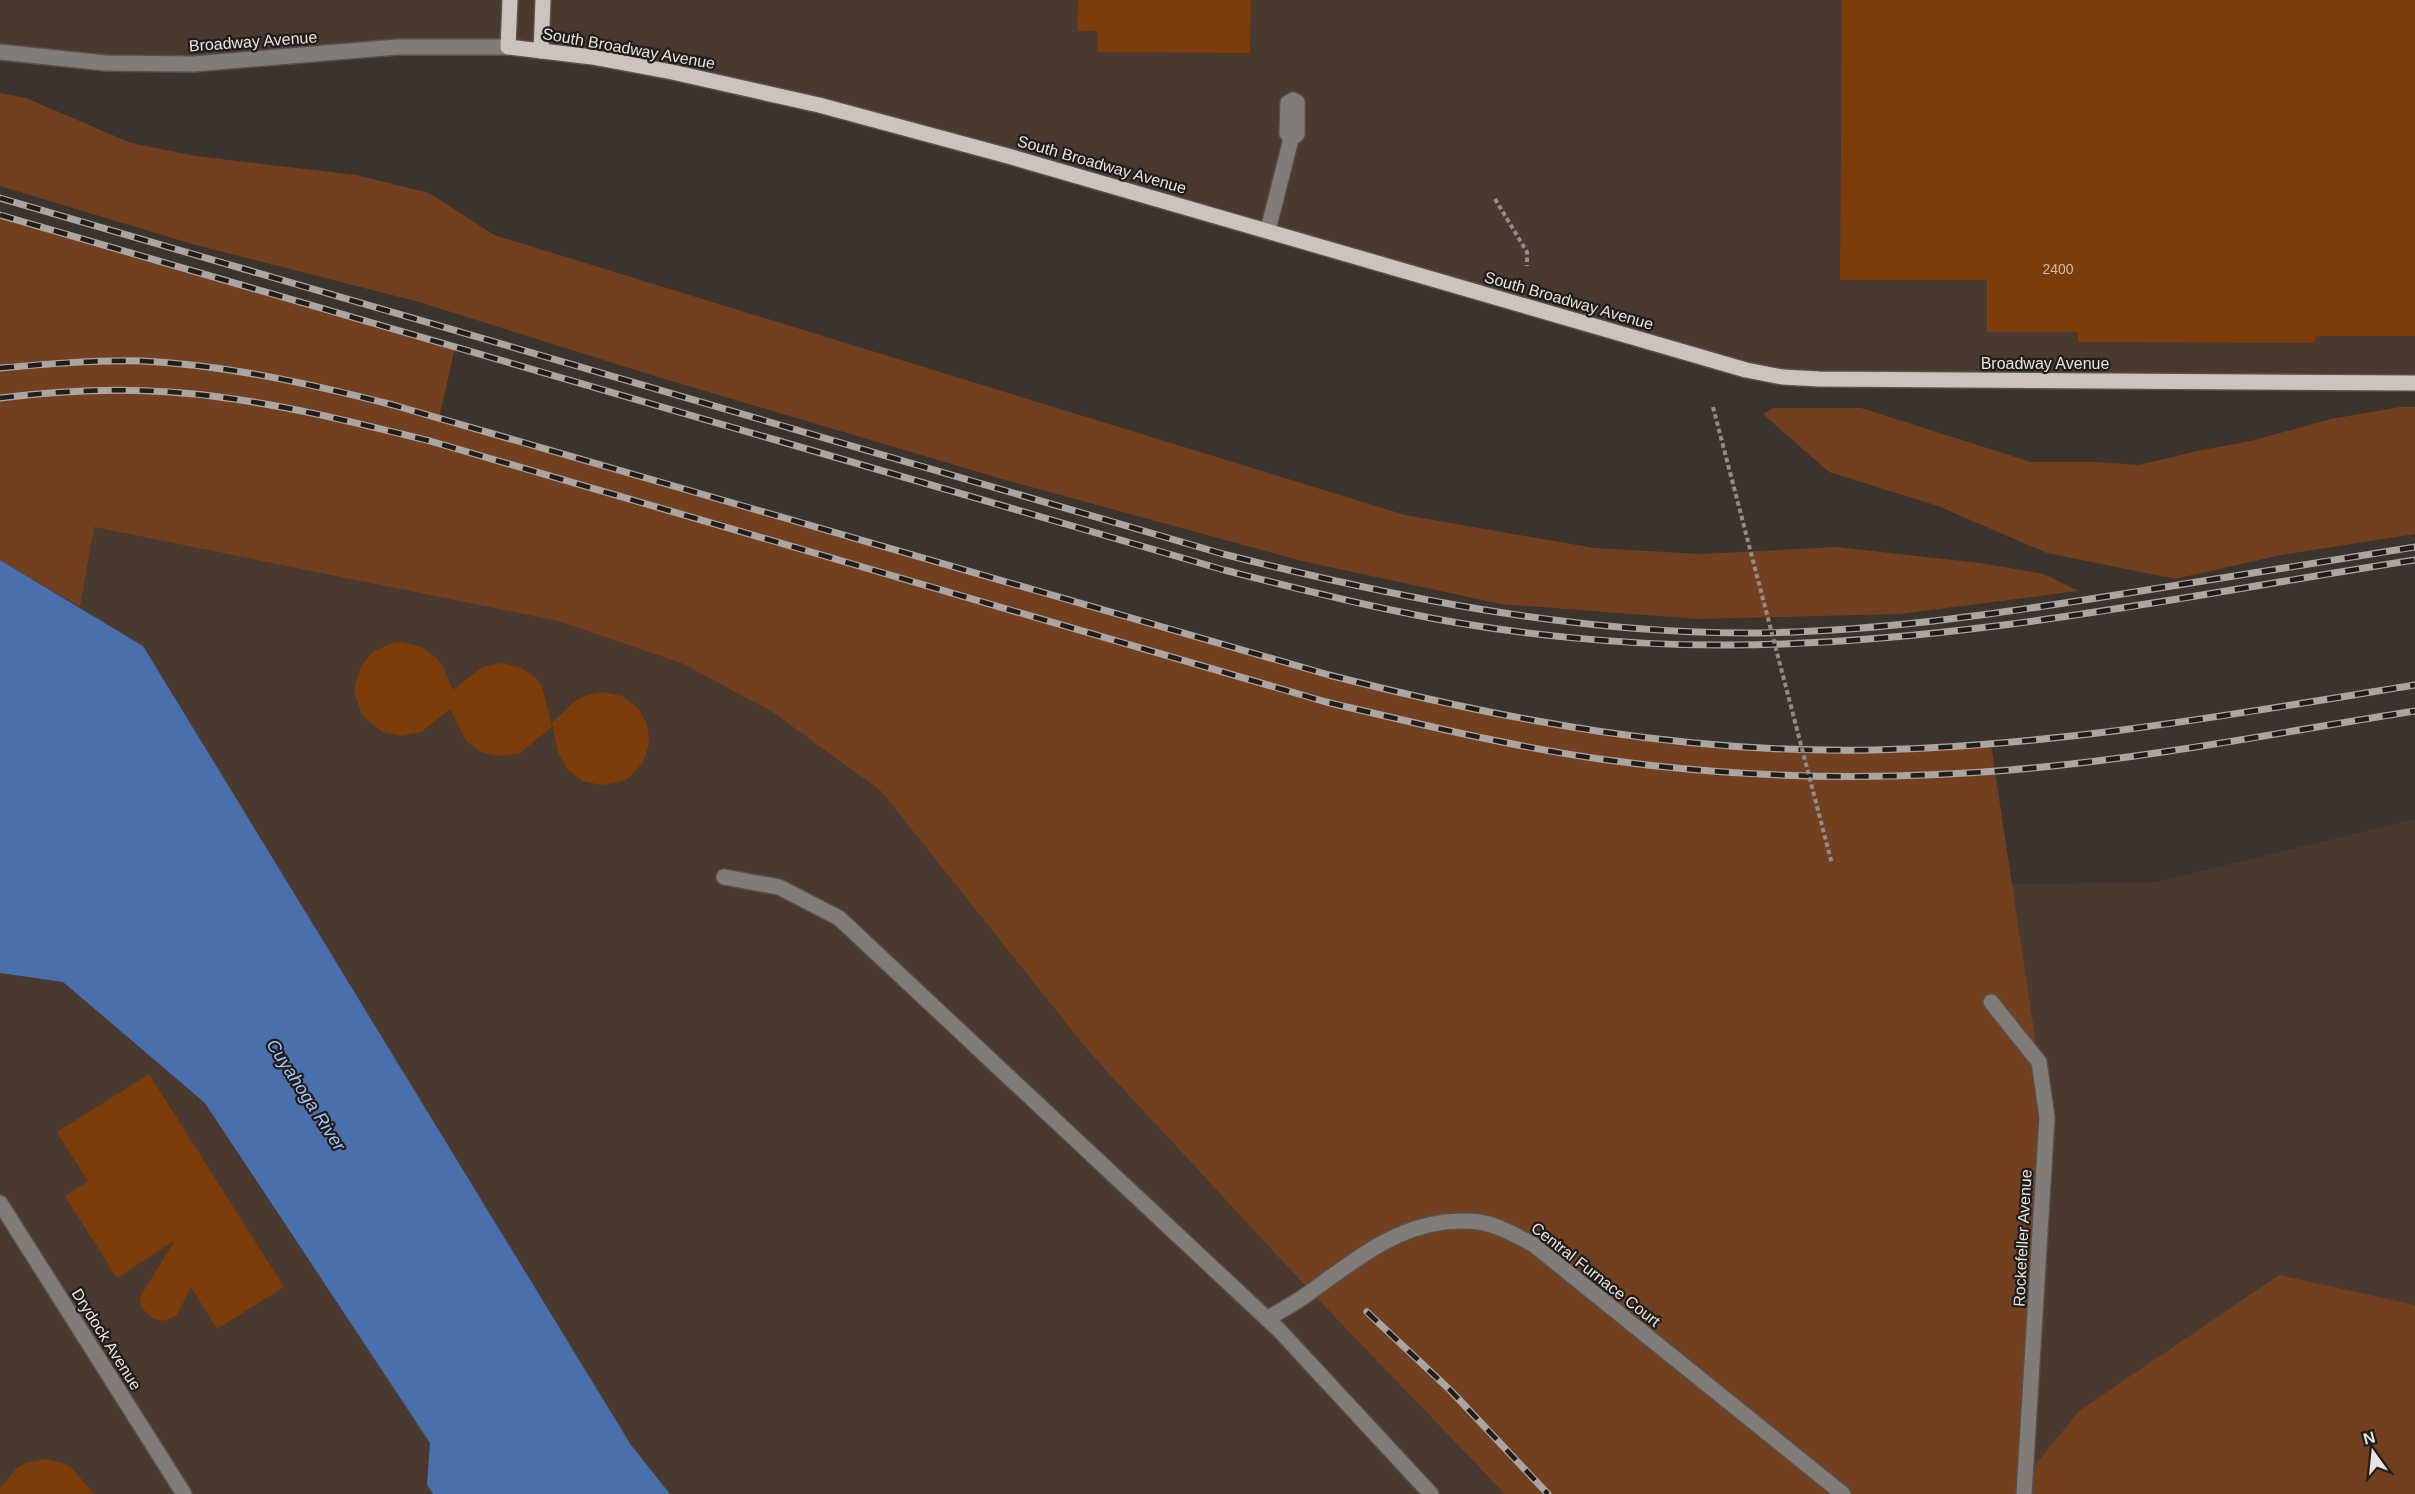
<svg xmlns="http://www.w3.org/2000/svg" width="2415" height="1494" font-family="Arial,sans-serif">
  <rect width="100%" height="100%" fill="#3d332d"/>
  <g fill="#49392f">
    <polygon points="0,0 2415,0 2415,383 1782,377 819,105 508,47 248,61 0,52"/>
    <polygon points="94,527 558,621 681,663 771,711 881,791 1090,1053 1572,891 2156,882 2415,819 2415,1494 0,1494 0,973 62,982 80,607"/>
  </g>
  <g fill="#72401f">
    <polygon points="0,93 26,98 131,143 196,156 356,175 429,193 494,235 1405,515 1594,548 1700,554 1837,547 1980,563 2044,574 2078,591 1899,614 1698,619 1501,604 1302,561 1002,479 658,377 419,302 192,244 0,186"/>
    <path d="M0 215 455 347 439 419 1329 675C1423 699 1518 722 1614 734 1740 750 1865 753 1991 745L2047 1117 2026 1476 2079 1411 2279 1275 2415 1305V1494H1505L1311 1292 1090 1053 881 791 771 711 681 663 558 621 94 527 80 607 0 560Z"/>
    <polygon points="2400,407 2415,407 2415,534 2281,555 2175,579 2047,553 1938,506 1829,472 1763,414 1773,408 1861,408 2031,462 2097,462 2139,465 2202,450 2251,441 2331,419"/>
  </g>
  <polygon fill="#496fac" points="0,560 143,646 631,1445 670,1494 433,1494 427,1485 430,1443 205,1103 63,982 0,973"/>
  <g fill="#7c3d0a">
    <polygon points="1078,0 1251,0 1250,53 1098,52 1098,31 1077,31"/>
    <polygon points="1842,0 2415,0 2415,336 2315,336 2315,343 2078,342 2078,332 1987,332 1987,280 1840,280"/>
    <polygon points="402,642 421,647 437,658 443,666 453,690 482,667 501,663 520,667 536,678 542,687 552,727 520,753 500,756 481,752 466,741 450,709 421,732 402,736 383,732 367,720 361,712 355,694 355,684 361,666 374,651 392,643"/>
    <polygon points="603,692 622,696 638,708 647,724 649,744 643,762 630,777 621,782 602,785 583,781 568,770 558,753 552,723 575,701 584,696"/>
    <polygon points="149,1074 284,1287 217,1329 191,1287 177,1315 164,1321 153,1319 141,1307 140,1297 175,1240 117,1278 65,1196 88,1181 57,1132"/>
    <polygon points="45,1459 64,1463 72,1468 94,1494 0,1494 0,1488 17,1468 26,1463"/>
  </g>
  <g fill="none" stroke-linecap="round" stroke-linejoin="round">
    <defs>
      <g id="minor">
        <polyline points="0,52 105,63 193,64 397,47 508,47"/>
        <polyline points="1268,230 1291,139 1297,134 1297,102 1293,100 1288,103 1287,133 1291,139"/>
        <polyline points="724,877 779,887 839,918 1279,1330 1431,1494"/>
        <polyline points="1991,1002 2039,1062 2047,1117 2024,1494"/>
        <polyline points="0,1203 184,1494"/>
        <path d="M1267 1319C1282 1310 1299 1301 1313 1290 1365 1253 1411 1214 1479 1222 1499 1225 1517 1236 1534 1245L1843 1494"/>
      </g>
      <g id="major">
        <polyline points="510,0 508,47 592,57 672,72 819,105 1008,156 1746,370 1782,377 1819,379 2415,383"/>
        <polyline points="541,51 543,0"/>
      </g>
    </defs>
    <use href="#minor" stroke="#594f49" stroke-width="18"/>
    <use href="#major" stroke="#594f49" stroke-width="18"/>
    <polyline stroke="#958c88" stroke-width="4" stroke-dasharray="4.5 3" stroke-linecap="butt" points="1495,199 1527,252 1527,266"/>
    <use href="#minor" stroke="#827c79" stroke-width="15"/>
    <use href="#major" stroke="#cec3bc" stroke-width="15"/>
    <defs>
      <g id="rail">
        <path d="M0 198 1223 554C1393 597 1566 632 1743 633 1870 633 1997 614 2122 594 2220 578 2317 563 2415 547"/>
        <path d="M0 215 1224 570C1283 585 1341 600 1401 612 1504 634 1626 646 1731 645 1962 644 2188 595 2415 560"/>
        <path d="M0 368C47 364 94 360 142 361 227 365 311 384 393 405L1329 675C1508 721 1688 754 1874 750 2056 746 2235 714 2415 685"/>
        <path d="M0 398C72 389 147 387 219 397 291 406 360 424 430 441L1326 702C1419 724 1512 747 1607 760 1740 778 1877 781 2010 770 2146 759 2281 732 2415 711"/>
        <polyline points="1367,1312 1450,1390 1548,1494"/>
      </g>
    </defs>
    <use href="#rail" stroke="#ada5a1" stroke-width="7"/>
    <use href="#rail" stroke="#201c19" stroke-width="4.5" stroke-dasharray="14" stroke-linecap="butt"/>
    <polyline stroke="#958c88" stroke-width="4" stroke-dasharray="4.5 3" stroke-linecap="butt" points="1713,407 1832,864"/>
  </g>
  <g text-anchor="middle" stroke-width="4.5" stroke-linejoin="round" paint-order="stroke">
    <g font-size="14" fill="#cebaaa">
      <text x="2058" y="274">2400</text>
    </g>
    <g font-size="16" fill="#eae3df" stroke="#201c19">
      <text transform="translate(253 41) rotate(-4)" y="6">Broadway Avenue</text>
      <text transform="translate(629 48) rotate(10)" y="6">South Broadway Avenue</text>
      <text transform="translate(1102 164) rotate(16)" y="6">South Broadway Avenue</text>
      <text transform="translate(1569 300) rotate(16)" y="6">South Broadway Avenue</text>
      <text x="2045" y="369">Broadway Avenue</text>
      <text transform="translate(2022 1238) rotate(-87)" y="6">Rockefeller Avenue</text>
      <text transform="translate(1596 1274) rotate(38)" y="6">Central Furnace Court</text>
      <text transform="translate(107 1339) rotate(58)" y="6">Drydock Avenue</text>
    </g>
    <g font-size="18" font-style="italic" fill="#a4c5f8" stroke="#201c19">
      <text transform="translate(306 1095) rotate(57)" y="6">Cuyahoga River</text>
    </g>
  </g>
  <g transform="translate(2373 1452) rotate(345)" stroke="#201c19" stroke-width="4.5" paint-order="stroke">
  <path d="M0-4.5L10 22L0 15L-10 22Z" fill="#eae3df"/>
  <text y="-9" font-size="16" font-weight="bold" text-anchor="middle" fill="#eae3df">N</text>
  </g>
</svg>
